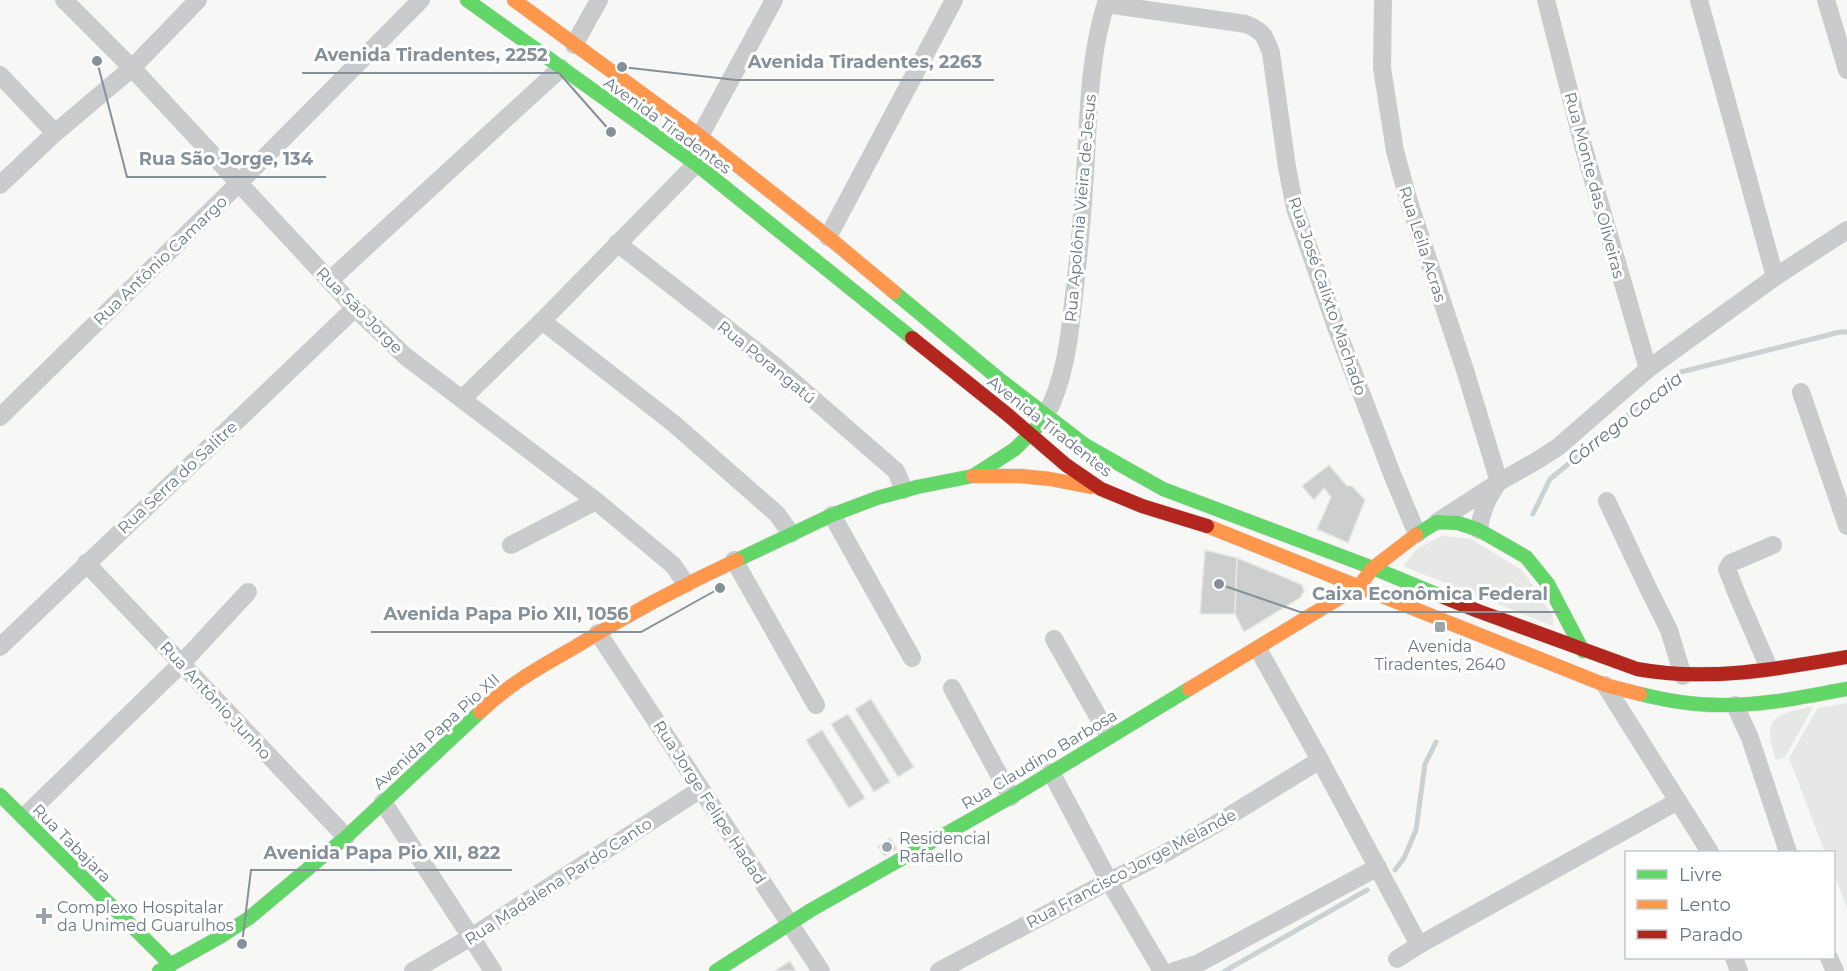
<svg xmlns="http://www.w3.org/2000/svg" width="1847" height="971" font-family="Montserrat,sans-serif">
  <rect width="100%" height="100%" fill="#f7f7f6"/>
  <g fill="#e5e8e4">
    <polygon points="1441,536 1471,539 1522,570 1553,616 1553,626 1403,566 1417,549"/>
    <polygon points="1847,703 1847,908 1834,873 1834,852 1825,852 1789,758 1818,708"/>
    <path d="M1813 707 1785 757 1776 760C1762 718 1773 714 1813 707Z"/>
  </g>
  <g fill="none" stroke-linecap="round" stroke-linejoin="round">
    <g stroke="#cbd2d4" stroke-width="5">
      <polyline points="1533,514 1550,479 1681,372 1840,332 1847,332"/>
      <polyline points="1395,870 1404,858 1416,830 1425,764 1436,742"/>
      <polyline points="1225,971 1367,890"/>
    </g>
  </g>
  <g fill="#cdcece" stroke="#e6e6e6" stroke-width="1.5">
    <polygon points="1329,465 1347,486 1352,486 1365,500 1348,543 1317,529 1331,497 1324,488 1314,500 1302,486"/>
    <polygon points="1205,550 1237,558 1235,614 1200,614"/>
    <polygon points="1237,558 1298,583 1302,585 1304,591 1300,598 1244,632 1235,614"/>
    <polygon points="871,699 914,767 898,777 855,709"/>
    <polygon points="848,714 890,782 874,792 831,724"/>
    <polygon points="822,730 865,798 849,808 806,740"/>
    <polygon points="890,838 897,849 884,856 878,846"/>
    <polygon points="790,961 796,971 775,971 779,968"/>
  </g>
  <g fill="none" stroke-linecap="round" stroke-linejoin="round">
    <defs>
      <g id="fast">
        <polyline points="467,0 696,164 912,338"/>
        <polyline points="894,292 999,379 1085,445 1163,489 1373,568 1436,594"/>
        <polyline points="1416,535 1437,522 1458,523 1479,530 1526,557 1548,584 1583,651"/>
        <polyline points="737,560 832,515 877,498 917,487 973,476 1015,449 1041,423"/>
        <path d="M1640 694C1668 701 1698 706 1727 705 1768 705 1807 696 1847 689"/>
        <polyline points="0,795 171,965"/>
        <polyline points="159,971 220,937 249,918 346,837 480,712"/>
        <polyline points="716,971 811,910 1011,797 1189,689"/>
      </g>
      <g id="slow">
        <polyline points="514,0 700,136 828,237 894,292"/>
        <polyline points="973,476 1021,476 1050,479 1091,487"/>
        <polyline points="1207,526 1605,685 1640,694"/>
        <polyline points="1189,689 1359,586 1373,568 1416,535"/>
        <path d="M480 712C509 684 540 667 575 647 627 615 681 586 737 560"/>
      </g>
      <g id="jam">
        <polyline points="912,338 1008,415 1066,465 1101,489 1142,506 1207,526"/>
        <path d="M1436 594 1478 611 1637 669C1706 682 1779 669 1847 657"/>
      </g>
    </defs>
    <use href="#fast" stroke="#d3d3d4" stroke-width="15"/>
    <use href="#slow" stroke="#d3d3d4" stroke-width="15"/>
    <use href="#jam" stroke="#d3d3d4" stroke-width="15"/>
    <g stroke="#c9cbcc" stroke-width="18">
      <polyline points="64,0 132,68 355,308 405,356 596,501 673,565 686,584"/>
      <polyline points="1383,0 1382,68 1395,151 1409,202 1465,370 1499,482"/>
      <polyline points="1546,0 1584,149 1648,369"/>
      <polyline points="1699,0 1775,277"/>
      <polyline points="1826,0 1847,70"/>
      <path d="M1106 4 1246 24C1263 31 1265 36 1271 53L1287 167 1295 208 1336 327 1392 474 1417 534"/>
      <polyline points="574,45 599,0"/>
      <polyline points="0,75 55,133"/>
      <polyline points="700,136 774,0"/>
      <polyline points="0,185 55,133 132,68 198,0"/>
      <polyline points="828,237 954,0"/>
      <polyline points="617,243 774,365 896,471 904,490"/>
      <polyline points="330,280 561,68"/>
      <polyline points="542,321 673,423 777,514 791,534"/>
      <polyline points="1801,392 1847,526"/>
      <polyline points="463,398 542,321 696,164"/>
      <path d="M1046 415C1064 381 1069 342 1073 304 1079 256 1083 207 1086 158 1089 105 1090 52 1107 0"/>
      <polyline points="0,417 238,184 421,0"/>
      <polyline points="1607,501 1647,586 1669,630 1683,676"/>
      <polyline points="832,515 912,658"/>
      <polyline points="1437,522 1499,482 1538,460 1558,447 1648,369 1775,277 1847,230"/>
      <path d="M1479 530C1481 514 1486 499 1496 486"/>
      <polyline points="511,545 596,501"/>
      <polyline points="734,560 816,705"/>
      <polyline points="86,563 346,837"/>
      <polyline points="598,633 821,971"/>
      <polyline points="1054,639 1109,736"/>
      <polyline points="0,647 355,308"/>
      <polyline points="1258,649 1320,760 1419,945"/>
      <polyline points="1769,668 1738,597 1727,569 1731,563 1773,545"/>
      <polyline points="1605,685 1710,852"/>
      <polyline points="952,688 1011,797"/>
      <polyline points="1735,705 1750,738 1788,852"/>
      <polyline points="1051,772 1109,881 1162,971"/>
      <polyline points="383,802 493,971"/>
      <polyline points="24,817 182,663 248,592"/>
      <polyline points="1734,958 1739,971"/>
      <polyline points="1829,958 1835,971"/>
      <polyline points="1397,959 1419,945 1678,801"/>
      <polyline points="413,971 471,937 701,789"/>
      <polyline points="939,971 1109,881 1162,855 1216,824 1320,760"/>
      <polyline points="1174,971 1199,963 1378,867"/>
    </g>
    <use href="#fast" stroke="#63d668" stroke-width="14"/>
    <use href="#slow" stroke="#ff974d" stroke-width="14"/>
    <use href="#jam" stroke="#b3261e" stroke-width="14"/>
  </g>
  <g fill="#9ba4ab" stroke="#fff" stroke-width="2">
    <rect x="1434" y="621" width="12" height="12" rx="3"/>
    <circle cx="887" cy="847" r="6"/>
    <path d="M41 907h6v6h6v6h-6v6h-6v-6h-6v-6h6z"/>
  </g>
  <g text-anchor="middle" stroke-width="6" stroke-linejoin="round" paint-order="stroke">
    <g font-size="16" fill="#6a7783" stroke="#fff">
      <text transform="translate(668 125) rotate(36)" y="6">Avenida Tiradentes</text>
      <text transform="translate(1595 185) rotate(75)" y="6">Rua Monte das Oliveiras</text>
      <text transform="translate(1080 208) rotate(-85)" y="6">Rua Apolônia Vieira de Jesus</text>
      <text transform="translate(1423 244) rotate(72)" y="6">Rua Leila Acras</text>
      <text transform="translate(160 260) rotate(-44)" y="6">Rua Antônio Camargo</text>
      <text transform="translate(1328 296) rotate(71)" y="6">Rua José Calixto Machado</text>
      <text transform="translate(360 310) rotate(45)" y="6">Rua São Jorge</text>
      <text transform="translate(767 362) rotate(39)" y="6">Rua Porangatú</text>
      <text transform="translate(1050 426) rotate(38)" y="6">Avenida Tiradentes</text>
      <text transform="translate(177 477) rotate(-43)" y="6">Rua Serra do Salitre</text>
      <text transform="translate(216 700) rotate(47)" y="6">Rua Antônio Junho</text>
      <text transform="translate(436 731) rotate(-42)" y="6">Avenida Papa Pio XII</text>
      <text transform="translate(1039 759) rotate(-31)" y="6">Rua Claudino Barbosa</text>
      <text transform="translate(710 802) rotate(57)" y="6">Rua Jorge Felipe Hadad</text>
      <text transform="translate(72 843) rotate(45)" y="6">Rua Tabajara</text>
      <text transform="translate(1131 868) rotate(-28)" y="6">Rua Francisco Jorge Melande</text>
      <text transform="translate(558 881) rotate(-33)" y="6">Rua Madalena Pardo Canto</text>
    </g>
    <g font-size="16" fill="#6a7783" stroke="#fff" text-anchor="start">
      <text x="1440" y="652" text-anchor="middle">Avenida<tspan x="1440" dy="18">Tiradentes, 2640</tspan></text>
      <text x="899" y="844">Residencial<tspan x="899" dy="18">Rafaello</tspan></text>
      <text x="57" y="913">Complexo Hospitalar<tspan x="57" dy="18">da Unimed Guarulhos</tspan></text>
    </g>
    <g font-size="18" font-style="italic" fill="#66777f" stroke="#fff">
      <text transform="translate(1625 419) rotate(-38)" y="6">Córrego Cocaia</text>
    </g>
  </g>
  <path fill="none" stroke="#859099" stroke-width="2" d="M611 132L559 73H302M622 67L736 80H994M97 61L127 177H326M1219 584L1300 612H1560M720 588L641 632H371M242 944L251 870H512"/>
  <g fill="#859099" stroke="#fff" stroke-width="2">
    <circle cx="611" cy="132" r="6"/>
    <circle cx="622" cy="67" r="6"/>
    <circle cx="97" cy="61" r="6"/>
    <circle cx="1219" cy="584" r="6"/>
    <circle cx="720" cy="588" r="6"/>
    <circle cx="242" cy="944" r="6"/>
  </g>
  <g font-size="18" text-anchor="middle" font-weight="bold" fill="#859099" stroke="#fff" stroke-width="6" stroke-linejoin="round" paint-order="stroke">
    <text x="431" y="61">Avenida Tiradentes, 2252</text>
    <text x="865" y="68">Avenida Tiradentes, 2263</text>
    <text x="226" y="165">Rua São Jorge, 134</text>
    <text x="1430" y="600">Caixa Econômica Federal</text>
    <text x="506" y="620">Avenida Papa Pio XII, 1056</text>
    <text x="382" y="859">Avenida Papa Pio XII, 822</text>
  </g>
  <rect x="1625" y="851" width="210" height="108" fill="#ffffff" stroke="#c3c9cd" stroke-width="1.5"/>
  <rect x="1637" y="870" width="30" height="9" fill="#63d668" stroke="#c3c9cd" stroke-width="1.5"/>
  <text x="1679" y="881" font-size="18" fill="#6a7783">Livre</text>
  <rect x="1637" y="900" width="30" height="9" fill="#ff974d" stroke="#c3c9cd" stroke-width="1.5"/>
  <text x="1679" y="911" font-size="18" fill="#6a7783">Lento</text>
  <rect x="1637" y="930" width="30" height="9" fill="#b3261e" stroke="#c3c9cd" stroke-width="1.5"/>
  <text x="1679" y="941" font-size="18" fill="#6a7783">Parado</text>
</svg>
